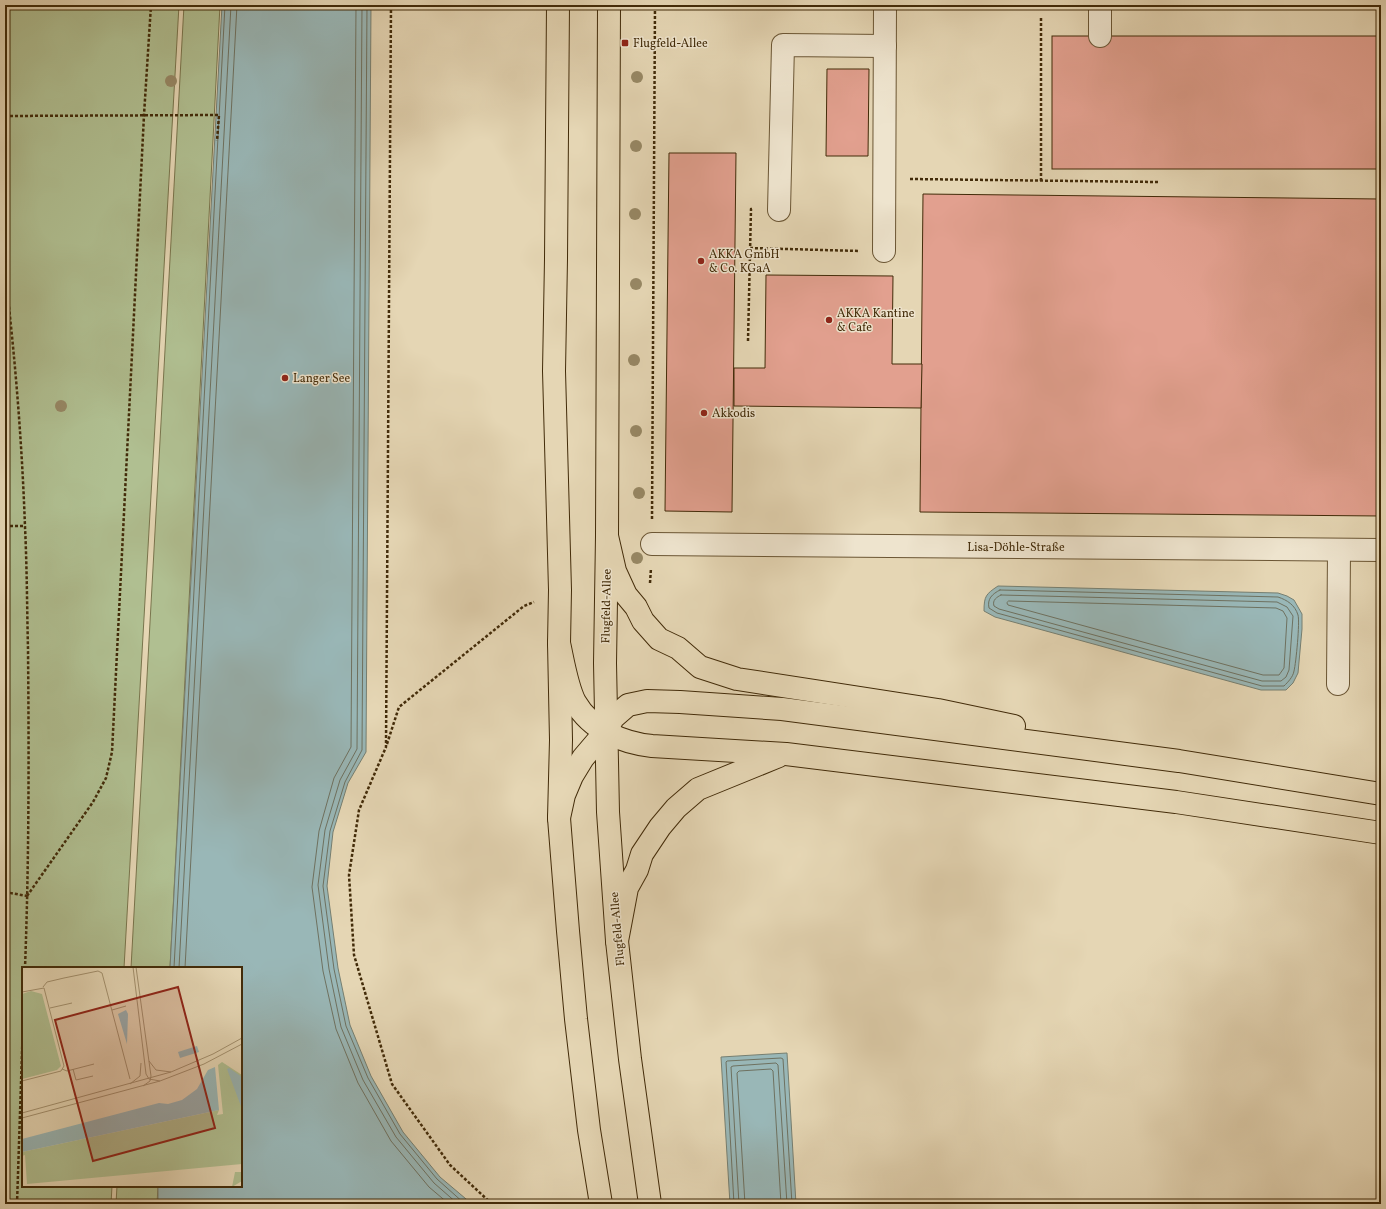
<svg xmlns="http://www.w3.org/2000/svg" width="1386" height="1209" font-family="Vollkorn,serif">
  <rect width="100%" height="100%" fill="#e5d6b4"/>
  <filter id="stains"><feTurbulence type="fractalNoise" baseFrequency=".005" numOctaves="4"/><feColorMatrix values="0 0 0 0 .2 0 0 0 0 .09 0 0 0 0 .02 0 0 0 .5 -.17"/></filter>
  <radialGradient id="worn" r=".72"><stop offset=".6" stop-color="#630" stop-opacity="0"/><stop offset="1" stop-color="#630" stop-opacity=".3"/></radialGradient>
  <g fill="#b0bf91" stroke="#79754d">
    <polygon points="5,5 179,5 124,968 23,968 23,1186 112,1186 111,1204 5,1204"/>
    <polygon points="184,5 220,5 170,968 131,968"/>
    <polygon points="117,1186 158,1186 157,1204 116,1204"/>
  </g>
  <g fill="#99b7b7" stroke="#767f71">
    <polygon points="222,5 371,5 366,752 348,783 333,832 327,886 338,968 350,1025 371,1076 403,1132 440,1177 472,1204 158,1204 158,1186 241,1186 241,968 170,968"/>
    <path d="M998 586 1278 593 1287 596 1294 600 1302 614V629L1298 673 1293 683 1286 690H1261L995 617 984 611C984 596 986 594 998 586Z"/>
    <polygon points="787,1053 796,1204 730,1204 721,1057"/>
  </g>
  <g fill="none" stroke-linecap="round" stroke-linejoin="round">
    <g stroke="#6e7160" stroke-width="1">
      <polyline points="356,5 351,747 334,778 319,831 312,887 323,971 336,1029 358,1083 391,1141 429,1187 449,1204"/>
      <polyline points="362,5 357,749 340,780 325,830 318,885 329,969 341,1027 363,1080 396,1137 434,1183 458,1204"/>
      <polyline points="367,5 362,750 345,782 330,831 323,886 334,969 346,1026 368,1078 400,1134 437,1179 465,1204"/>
      <path d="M1000 590 1278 597C1287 600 1295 605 1298 615 1300 622 1296 663 1294 671 1293 677 1288 682 1284 686H1262L997 613 989 608C987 599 992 594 1000 590Z"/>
      <path d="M1001 595 1277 602 1287 607 1293 616 1289 670 1286 677 1281 681H1262L999 609 994 606C992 600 997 597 1001 595Z"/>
      <polygon points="1009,601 1276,608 1283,611 1287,618 1284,668 1279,675 1263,675 1008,605 1007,603"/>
      <polyline points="174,968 225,5"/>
      <polyline points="179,968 231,5"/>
      <polyline points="185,968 237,5"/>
      <polyline points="734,1204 726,1062 727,1061 781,1058 783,1059 792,1204"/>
      <polyline points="739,1204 731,1067 733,1066 776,1063 778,1065 787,1204"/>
      <polyline points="745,1204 737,1073 739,1071 771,1069 773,1071 781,1204"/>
    </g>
  </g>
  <g fill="#e2a08f" stroke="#422b09">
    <rect x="1052" y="36" width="329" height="133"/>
    <polygon points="827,69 869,69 868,156 826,156"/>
    <polygon points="669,153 736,153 732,512 665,511"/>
    <polygon points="923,194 1381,199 1381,516 920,512"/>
    <polygon points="766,275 893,276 892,364 922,364 921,408 734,406 734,368 765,368"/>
  </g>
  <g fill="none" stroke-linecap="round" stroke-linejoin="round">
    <defs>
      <g id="minor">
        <polyline points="1100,5 1100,36"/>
        <polyline points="779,210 783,45 885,46"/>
        <polyline points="884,251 885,5"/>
        <polyline points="652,544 1381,550"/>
        <polyline points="1338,684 1339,550"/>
      </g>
      <g id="major">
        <polyline points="558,5 556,259 554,371 560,590 559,643 561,740 559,818 568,931 576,1019 589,1130 601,1204"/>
        <polyline points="609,5 607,536 605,663 608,812 617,941 630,1059 650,1204"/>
      </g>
      <g id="highway">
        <polyline points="607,536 615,571 626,595 636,607 643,621 659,639 678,648 700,667 737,679 938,710 1014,726"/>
        <path d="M559 643C563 661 567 687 575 702 591 730 623 743 652 746L786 754 1176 802 1381 833"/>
        <polyline points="559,818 564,795 572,776 583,758 606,731 613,718 628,705 647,701 680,702 782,709 1179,761 1381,794"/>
        <polyline points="617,941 627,888 637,870 642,854 660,827 676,808 698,789 779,756"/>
      </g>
    </defs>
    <use href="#minor" stroke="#6b5634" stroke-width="24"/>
    <use href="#major" stroke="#422b09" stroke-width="24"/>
    <use href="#highway" stroke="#422b09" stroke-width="24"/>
    <g stroke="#422b09" stroke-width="2.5" stroke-dasharray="3 2" stroke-linecap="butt">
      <polyline points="391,5 386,747 359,810 349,875 354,955 392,1084 450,1165 492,1204"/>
      <polyline points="5,116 219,115 217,141"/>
      <polyline points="910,179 1158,182"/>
      <polyline points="1041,181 1041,16"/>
      <polyline points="750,248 860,251"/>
      <path d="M5 272C15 356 22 442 25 527 27 568 27 609 28 649 29 756 29 862 25 968"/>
      <polyline points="748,341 751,209 753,209"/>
      <polyline points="652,519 655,5"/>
      <polyline points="5,526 25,526"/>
      <polyline points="650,583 651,568"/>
      <polyline points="387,744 399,707 524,606 534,602"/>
      <polyline points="5,892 27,896"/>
      <polyline points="27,896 93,802 106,778 112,752 144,115 151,5"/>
      <polyline points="17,1204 23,1023"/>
    </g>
    <use href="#minor" stroke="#eee4ce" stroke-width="22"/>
    <use href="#major" stroke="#e5d6b4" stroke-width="22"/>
    <use href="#highway" stroke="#e5d6b4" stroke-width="22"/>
  </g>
  <g fill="#978865">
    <circle cx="637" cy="77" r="6"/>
    <circle cx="171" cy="81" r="6"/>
    <circle cx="636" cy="146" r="6"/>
    <circle cx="635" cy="214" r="6"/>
    <circle cx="636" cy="284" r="6"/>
    <circle cx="634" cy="360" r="6"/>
    <circle cx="61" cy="406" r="6"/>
    <circle cx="636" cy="431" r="6"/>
    <circle cx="639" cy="493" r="6"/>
    <circle cx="637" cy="558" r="6"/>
  </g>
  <g fill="#8f2418" stroke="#eee4ce" stroke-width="1.5">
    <rect x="621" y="39" width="8" height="8" rx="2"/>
    <circle cx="701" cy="261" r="4"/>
    <circle cx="829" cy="320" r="4"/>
    <circle cx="285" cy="378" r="4"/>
    <circle cx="704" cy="413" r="4"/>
  </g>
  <g text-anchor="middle" stroke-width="3" stroke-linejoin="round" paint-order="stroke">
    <g font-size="12" fill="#422b09" stroke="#eee4ce" text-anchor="start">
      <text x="633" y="47">Flugfeld-Allee</text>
      <text x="709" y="258">AKKA GmbH<tspan x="709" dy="14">&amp; Co. KGaA</tspan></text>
      <text x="837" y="317">AKKA Kantine<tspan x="837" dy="14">&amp; Cafe</tspan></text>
      <text x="293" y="382">Langer See</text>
      <text x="712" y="417">Akkodis</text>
    </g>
    <g font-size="12" fill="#422b09" stroke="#eee4ce">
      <text x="1016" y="551">Lisa-Döhle-Straße</text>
      <text transform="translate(606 606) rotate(-89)" y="4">Flugfeld-Allee</text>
      <text transform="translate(617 929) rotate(-95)" y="4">Flugfeld-Allee</text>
    </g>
  </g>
  <g transform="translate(22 967)">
    <rect width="220" height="220" fill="#e5d6b4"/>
    <path d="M9 24 20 27 39 99 35 103 0 112V27ZM200 95 220 108V197L5 217 3 188 0 189V185L197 143 195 148 201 147 196 98ZM213 205H220V214L210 220Z" fill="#b0bf91"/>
    <path d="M104 43 106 47 105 77 96 47ZM175 79 177 85 158 91 156 85ZM193 100 197 143 0 185V172L137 136 146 137 160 133 175 122 186 103ZM207 101 220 110V142L205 102Z" fill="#99b7b7"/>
    <path fill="none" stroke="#a49270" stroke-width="1" d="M111 0 124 107 127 112 138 114M114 0 129 109 128 114 121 119M21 20 25 15 42 11 76 4 80 6 108 112M0 25 22 21 42 99 39 104 0 114M28 41 50 36M90 43 104 39M127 94 134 103 149 105M40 102 45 104 72 97M51 102 54 113 71 109M108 117 118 109 119 96M0 146 149 105 191 87 220 71M0 151 138 114 182 97 220 77"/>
    <path fill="#8f2418" fill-opacity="0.15" stroke="#8f2418" stroke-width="2" d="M156 20 193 161 71 194 33 53Z"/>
    <rect width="220" height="220" fill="none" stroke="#422b09" stroke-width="2"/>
  </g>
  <rect width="1386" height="1209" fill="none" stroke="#e5d6b4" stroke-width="20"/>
  <rect x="6" y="6" width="1374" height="1197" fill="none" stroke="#422b09" stroke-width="2"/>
  <rect x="10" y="10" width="1366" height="1189" fill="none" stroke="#422b09"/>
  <rect width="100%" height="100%" filter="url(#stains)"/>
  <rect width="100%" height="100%" fill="url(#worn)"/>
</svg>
